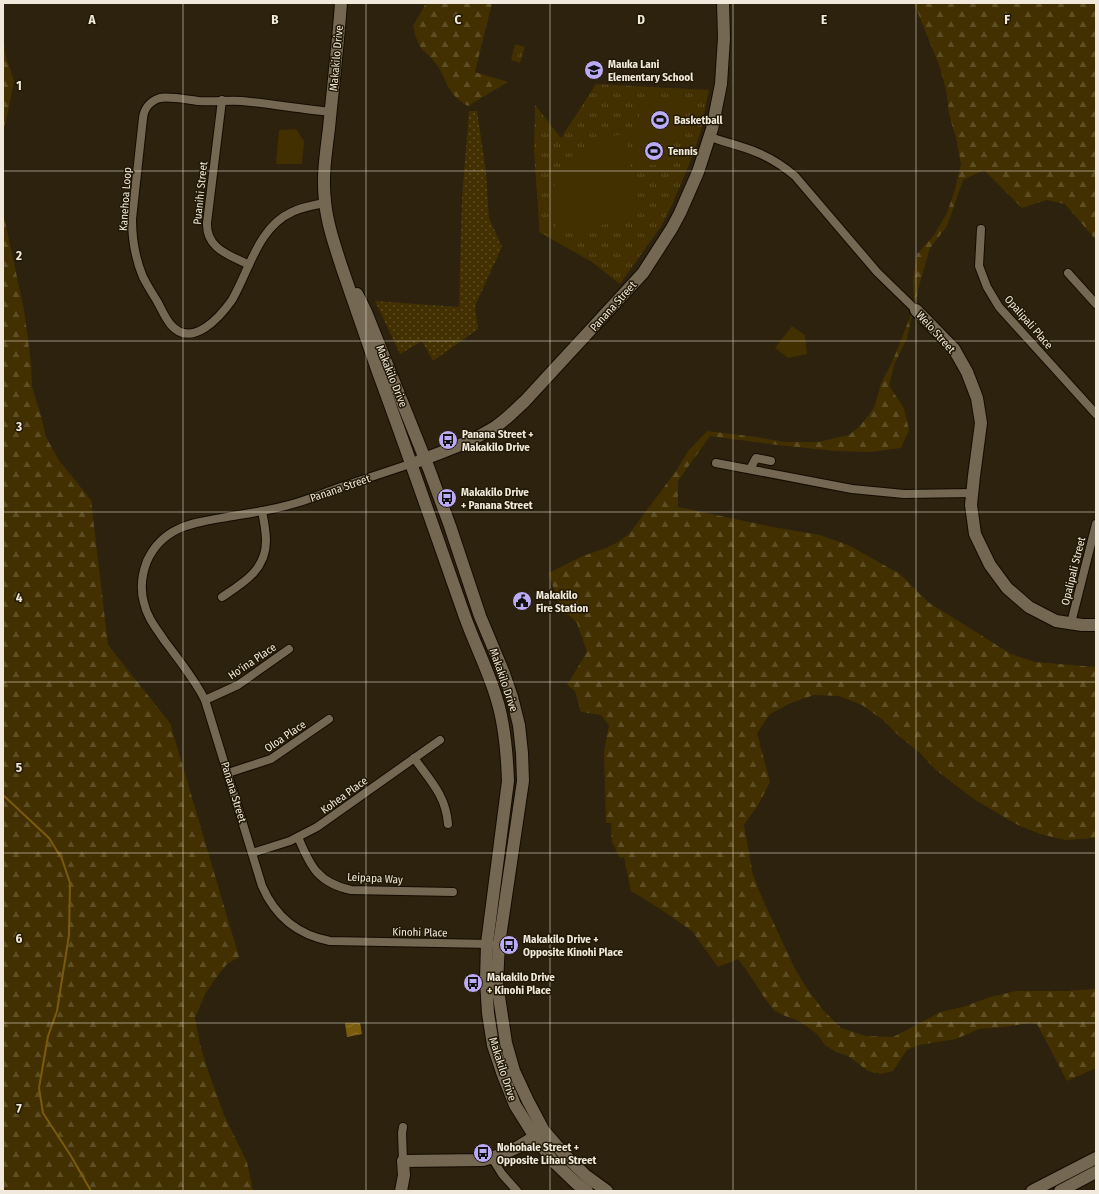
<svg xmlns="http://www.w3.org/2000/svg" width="1099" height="1194" font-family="'Fira Sans Condensed',sans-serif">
  <defs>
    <pattern id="grass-dots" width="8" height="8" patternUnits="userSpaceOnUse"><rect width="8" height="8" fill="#433000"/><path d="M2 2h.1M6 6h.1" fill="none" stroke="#5e4e25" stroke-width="1.8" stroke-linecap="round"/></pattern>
    <pattern id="forest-firs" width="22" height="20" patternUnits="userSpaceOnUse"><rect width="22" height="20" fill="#433000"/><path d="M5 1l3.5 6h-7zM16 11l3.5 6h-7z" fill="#5e4e25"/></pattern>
    <pattern id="park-tufts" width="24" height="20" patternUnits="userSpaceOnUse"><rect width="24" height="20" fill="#433000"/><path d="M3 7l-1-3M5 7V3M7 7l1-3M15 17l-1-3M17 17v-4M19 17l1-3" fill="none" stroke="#5e4e25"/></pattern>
    <pattern id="water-waves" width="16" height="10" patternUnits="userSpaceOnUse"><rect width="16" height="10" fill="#7a5b0c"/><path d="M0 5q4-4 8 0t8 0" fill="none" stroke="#8d732f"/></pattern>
  </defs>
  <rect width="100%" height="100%" fill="#2c220e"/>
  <polygon fill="url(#grass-dots)" points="469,111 477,111 486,172 489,218 502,247 475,306 478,329 433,361 422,341 400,354 375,301 459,307 462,198"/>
  <g fill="url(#forest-firs)">
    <path d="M426 3H492L475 72 508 82 468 106C447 93 450 87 439 68 434 60 428 55 422 49 417 42 415 34 413 26Z"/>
    <polygon points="914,3 1096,3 1096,240 1065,204 1046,200 1022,208 984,170 963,180 947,226 930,248 919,286 907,338 894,365 889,386 904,408 909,430 901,448 870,452 836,451 777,445 710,436 678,481 678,507 778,528 820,535 848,545 900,574 928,602 1011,654 1035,662 1096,667 1096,838 1065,840 1040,834 1018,825 975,800 936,770 919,752 900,737 883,720 862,705 839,696 814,695 791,703 770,714 757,733 770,782 758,805 744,825 753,875 762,898 795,969 808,990 823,1010 841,1028 866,1036 893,1037 941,1012 966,1006 990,997 1016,991 1067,991 1096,989 1096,1068 1067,1081 1037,1024 1030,1023 1004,1027 979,1029 956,1039 919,1045 907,1050 893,1071 880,1074 868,1071 848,1056 836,1052 825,1045 818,1035 808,1027 797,1020 785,1016 774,1010 766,1000 745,968 738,959 718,967 692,931 662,910 631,891 624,857 620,858 612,842 611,823 606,823 604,752 609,725 601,715 581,712 575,691 567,685 587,652 577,623 560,606 548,573 583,556 606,548 618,542 629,534 676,471 688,451 707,431 757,437 784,442 818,442 849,435 860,426 874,408 881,384 893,360 912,312 914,300 913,280 917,254 934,235 947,213 955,189 961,164 956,138 949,114 946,89 939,65"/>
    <polygon points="3,38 6,57 14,81 9,107 3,132 3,147"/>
    <polygon points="3,212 24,310 31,362 32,387 40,412 46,437 58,459 91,500 108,645 170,723 239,957 227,964 218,975 205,994 195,1018 200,1044 207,1068 224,1115 247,1162 253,1191 3,1191"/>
  </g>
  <g fill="url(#park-tufts)">
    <polygon points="515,44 525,47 520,63 511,60"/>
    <polygon points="596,84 709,90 700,134 688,167 672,205 662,225 620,284 592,262 539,232 539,223 534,150 535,105 561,138"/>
  </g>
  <g fill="#433000">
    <polygon points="640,101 682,103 679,139 672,139 670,166 636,164"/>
    <polygon points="296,129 304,141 302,164 276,164 279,130"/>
    <path d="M618 135H626L637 212 631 220 557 232C540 184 568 141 618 135Z"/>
    <polygon points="792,326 805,335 807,354 788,358 775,348"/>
  </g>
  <polygon fill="url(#water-waves)" points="345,1023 360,1023 362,1034 347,1037"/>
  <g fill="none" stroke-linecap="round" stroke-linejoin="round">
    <polyline stroke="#7a5b0c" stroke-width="2" points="3,795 49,838 62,859 70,883 69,935 57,1011 48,1036 39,1088 43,1113 71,1156 91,1191"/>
    <defs>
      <g id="street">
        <path d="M222 100 207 223C206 249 230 255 249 265"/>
        <path d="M709 137C743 147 767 152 795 176L877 272 916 310"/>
        <path d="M325 203C314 205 302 207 292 212 258 227 249 271 232 300 220 317 192 349 171 325 165 318 161 308 157 301 152 293 147 285 143 277 135 258 132 239 132 219L143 118C144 109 150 101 160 98 168 96 190 100 199 101 214 102 228 100 242 101 272 104 301 109 331 112"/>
        <polyline points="981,229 979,266 987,287 999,307 1096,414"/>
        <polyline points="1068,273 1096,304"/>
        <polyline points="716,463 852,489 904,494 972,493"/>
        <path d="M410 464C386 472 362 480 338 488 324 493 310 499 296 503 274 510 250 513 227 517 193 523 163 526 147 561 142 574 140 589 144 603 147 617 156 628 164 640 178 659 194 678 205 700L262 886C275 916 298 935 330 941L491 944"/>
        <polyline points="750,469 756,458 771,461"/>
        <path d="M222 597C243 583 266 570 266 541 266 531 264 521 262 511"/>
        <polyline points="1071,623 1096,524"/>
        <polyline points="205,700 238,685 289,649"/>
        <path d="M414 758C430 780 446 796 448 824"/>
        <polyline points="228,773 271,759 329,719"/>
        <path d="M298 837C310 866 318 883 351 890L453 892"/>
        <polyline points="252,853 290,841 317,827 440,740"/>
        <polyline points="403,1127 402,1133 403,1161"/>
        <polyline points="492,1158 502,1174 517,1191"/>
      </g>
      <g id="secondary">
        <path d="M341 3C338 45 333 87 329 128 326 153 322 176 325 201 327 224 335 246 342 268 354 303 366 337 378 372 408 453 436 535 465 617 475 645 489 672 497 700 505 726 507 753 508 781L487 943 486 981 488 1013 493 1045 503 1075 515 1105 535 1137 553 1161 577 1184 587 1191"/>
        <polyline points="357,294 366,312 429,469 450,526 480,616 503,671 512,697 519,725 522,753 523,781 499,944 497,983 506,1043 514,1071 528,1101 544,1131 564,1154 585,1175 607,1191"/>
        <polyline points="916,310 954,349 967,372 977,398 981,423 974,476 971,505 975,534 990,565 1007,588 1029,607 1056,621 1082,625 1096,625"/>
        <path d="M419 461C445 451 471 442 495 427 506 420 515 410 525 401L643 273 672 228 680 213 698 172 712 129 721 84 724 38 723 3"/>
        <polyline points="401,1191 404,1175 403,1161 483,1160 500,1155 518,1147 541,1133"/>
        <polyline points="1032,1191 1096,1158"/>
        <polyline points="1060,1191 1096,1172"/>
      </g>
    </defs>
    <use href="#street" stroke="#140b00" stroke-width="10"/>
    <use href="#secondary" stroke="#140b00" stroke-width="14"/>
    <use href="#street" stroke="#746852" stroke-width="8"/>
    <use href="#secondary" stroke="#746852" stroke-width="12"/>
  </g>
  <path fill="none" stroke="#f0e9dc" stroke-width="1" stroke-opacity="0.55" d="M183 3V1191M366 3V1191M550 3V1191M733 3V1191M916 3V1191M3 171H1096M3 341H1096M3 512H1096M3 682H1096M3 853H1096M3 1023H1096"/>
  <defs>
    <symbol id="school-disc" viewBox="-11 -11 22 22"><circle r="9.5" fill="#bbaaf6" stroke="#221905"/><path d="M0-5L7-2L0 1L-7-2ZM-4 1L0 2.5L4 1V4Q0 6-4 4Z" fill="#111"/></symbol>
    <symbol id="stadium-disc" viewBox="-11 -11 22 22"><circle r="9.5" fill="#bbaaf6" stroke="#221905"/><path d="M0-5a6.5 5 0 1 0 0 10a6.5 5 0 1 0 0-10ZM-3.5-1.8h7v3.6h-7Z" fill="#111"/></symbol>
    <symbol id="bus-disc" viewBox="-11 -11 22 22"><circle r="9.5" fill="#bbaaf6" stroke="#221905"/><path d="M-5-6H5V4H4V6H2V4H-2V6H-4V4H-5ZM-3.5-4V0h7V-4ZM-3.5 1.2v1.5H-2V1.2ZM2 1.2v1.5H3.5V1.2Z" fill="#111"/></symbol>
    <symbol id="civic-disc" viewBox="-11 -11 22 22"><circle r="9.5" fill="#bbaaf6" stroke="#221905"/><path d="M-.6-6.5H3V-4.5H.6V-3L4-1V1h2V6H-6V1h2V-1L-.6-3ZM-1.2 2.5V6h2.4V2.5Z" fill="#111"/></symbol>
  </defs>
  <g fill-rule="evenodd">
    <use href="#school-disc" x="583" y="59" width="22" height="22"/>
    <use href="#stadium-disc" x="649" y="109" width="22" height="22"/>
    <use href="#stadium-disc" x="643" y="140" width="22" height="22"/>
    <use href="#bus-disc" x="437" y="429" width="22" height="22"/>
    <use href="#bus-disc" x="436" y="487" width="22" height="22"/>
    <use href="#civic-disc" x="511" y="590" width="22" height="22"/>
    <use href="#bus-disc" x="498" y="934" width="22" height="22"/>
    <use href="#bus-disc" x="462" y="972" width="22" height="22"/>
    <use href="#bus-disc" x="472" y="1142" width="22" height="22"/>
  </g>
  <g text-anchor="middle" stroke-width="3" stroke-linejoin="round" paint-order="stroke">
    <g font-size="11" fill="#f0e9dc" stroke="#221905">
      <text transform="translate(336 58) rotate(-85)" y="4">Makakilo Drive</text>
      <text transform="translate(200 193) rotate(-84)" y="4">Puanihi Street</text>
      <text transform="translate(125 199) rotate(-86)" y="4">Kanehoa Loop</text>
      <text transform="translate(613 306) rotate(-48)" y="4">Panana Street</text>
      <text transform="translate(1029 322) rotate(49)" y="4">Opalipali Place</text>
      <text transform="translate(936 332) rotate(48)" y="4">Welo Street</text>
      <text transform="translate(392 376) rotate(68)" y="4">Makakilo Drive</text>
      <text transform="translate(340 488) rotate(-19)" y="4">Panana Street</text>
      <text transform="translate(1073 571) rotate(-76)" y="4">Opalipali Street</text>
      <text transform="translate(252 661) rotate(-34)" y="4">Ho'ina Place</text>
      <text transform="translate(504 680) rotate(71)" y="4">Makakilo Drive</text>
      <text transform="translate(285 736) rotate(-34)" y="4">Oloa Place</text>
      <text transform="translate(234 792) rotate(73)" y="4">Panana Street</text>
      <text transform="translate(344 795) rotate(-36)" y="4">Kohea Place</text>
      <text transform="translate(375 878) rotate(3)" y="4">Leipapa Way</text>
      <text transform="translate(420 932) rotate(1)" y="4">Kinohi Place</text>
      <text transform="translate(503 1069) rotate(72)" y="4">Makakilo Drive</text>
    </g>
    <g font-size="11" font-weight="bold" fill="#f0e9dc" stroke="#221905" text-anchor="start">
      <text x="608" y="68">Mauka Lani<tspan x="608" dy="13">Elementary School</tspan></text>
      <text x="674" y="124">Basketball</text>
      <text x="668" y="155">Tennis</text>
      <text x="462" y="438">Panana Street +<tspan x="462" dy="13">Makakilo Drive</tspan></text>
      <text x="461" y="496">Makakilo Drive<tspan x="461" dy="13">+ Panana Street</tspan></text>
      <text x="536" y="599">Makakilo<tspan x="536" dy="13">Fire Station</tspan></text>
      <text x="523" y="943">Makakilo Drive +<tspan x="523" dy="13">Opposite Kinohi Place</tspan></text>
      <text x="487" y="981">Makakilo Drive<tspan x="487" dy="13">+ Kinohi Place</tspan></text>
      <text x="497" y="1151">Nohohale Street +<tspan x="497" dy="13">Opposite Lihau Street</tspan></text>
    </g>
  </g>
  <g font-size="13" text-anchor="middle" font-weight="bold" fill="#f0e9dc" stroke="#221905" stroke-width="3" stroke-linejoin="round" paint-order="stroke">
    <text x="92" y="24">A</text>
    <text x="275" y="24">B</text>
    <text x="458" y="24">C</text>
    <text x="641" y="24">D</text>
    <text x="824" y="24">E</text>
    <text x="1007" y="24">F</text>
    <text x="19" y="90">1</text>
    <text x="19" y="260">2</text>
    <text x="19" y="431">3</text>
    <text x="19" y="602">4</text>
    <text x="19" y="772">5</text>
    <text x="19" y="943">6</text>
    <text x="19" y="1113">7</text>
  </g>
  <rect width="1099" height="1194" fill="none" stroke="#f0e9dc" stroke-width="8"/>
</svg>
